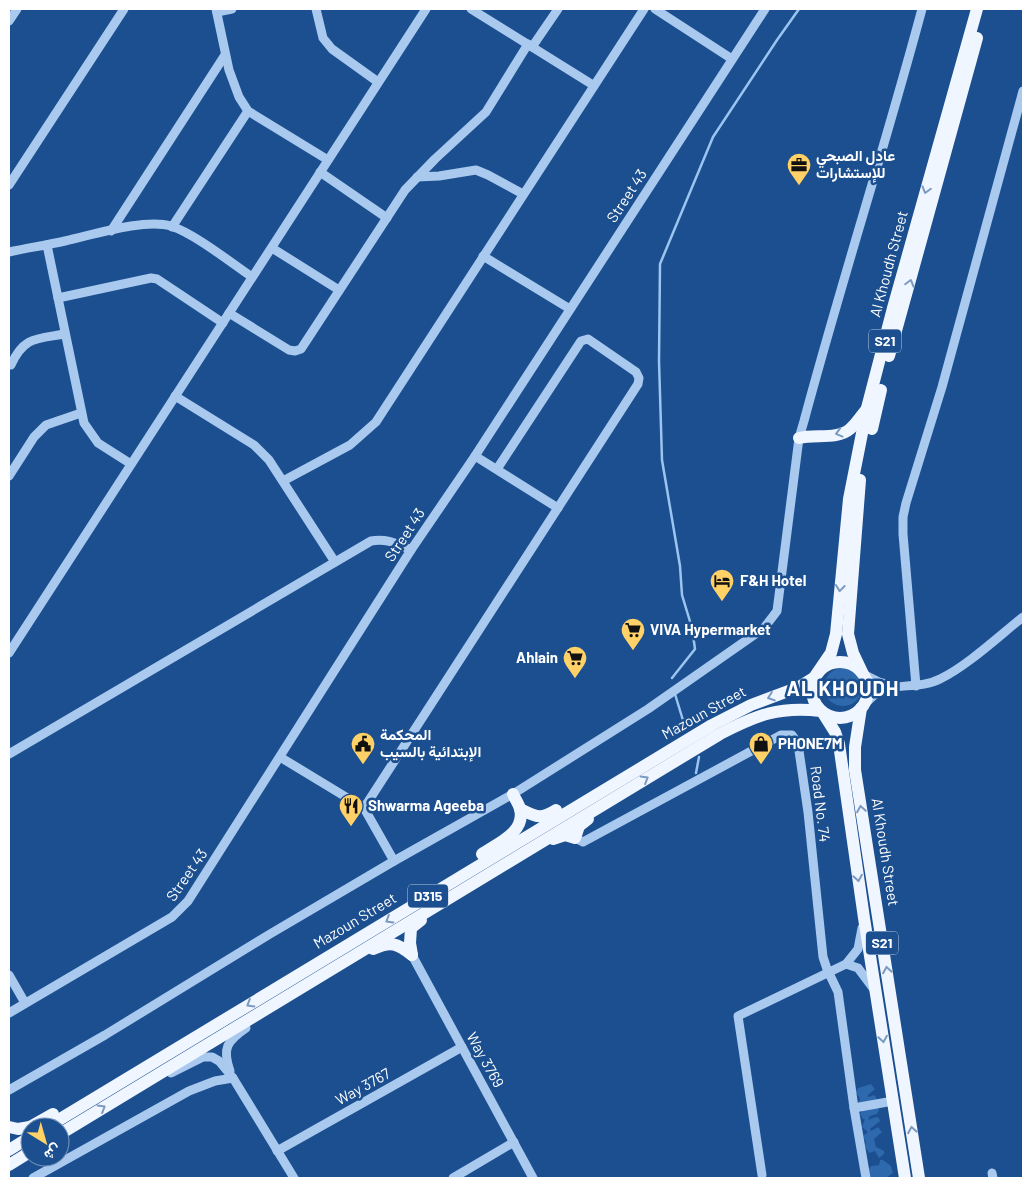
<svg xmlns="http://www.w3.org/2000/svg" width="1032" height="1187" font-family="Barlow,Vazirmatn,sans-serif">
  <rect width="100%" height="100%" fill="#1b4f8f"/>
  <g fill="#2e69ad">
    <circle cx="843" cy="687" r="19"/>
    <polygon points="871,1084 875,1089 867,1096 869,1097 874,1095 876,1097 879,1110 877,1114 870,1116 868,1120 876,1117 879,1118 880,1121 870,1129 871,1131 878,1127 882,1132 874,1139 876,1147 884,1151 884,1154 879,1158 875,1151 869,1153 865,1146 866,1142 863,1136 868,1132 862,1127 865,1119 863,1119 860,1114 863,1109 858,1103 860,1099 856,1092 858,1088"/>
    <polygon points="880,1160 883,1160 891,1166 893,1173 886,1178 869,1178 868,1171 871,1166 879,1165"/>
  </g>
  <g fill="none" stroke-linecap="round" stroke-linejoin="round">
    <g stroke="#9cc4f0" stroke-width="2.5">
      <polyline points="672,678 695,649 692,628 682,595 680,566 662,460 659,361 660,264 713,137 777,40 799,9"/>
      <polyline points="675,694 685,727"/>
      <polyline points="696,773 699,757"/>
    </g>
    <g stroke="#a9c9ee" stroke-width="9">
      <polyline points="216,9 229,70 239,97 248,111 328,160"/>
      <polyline points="316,9 323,38 332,49 378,82"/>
      <polyline points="471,9 593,85"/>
      <polyline points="655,9 732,59"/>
      <polyline points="217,12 232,9"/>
      <polyline points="9,21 17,9"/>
      <polyline points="532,47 558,9"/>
      <polyline points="320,172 387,218"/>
      <polyline points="417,177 439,176 476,170 488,175 523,194"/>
      <polyline points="9,185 124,9"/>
      <polyline points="172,227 248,111"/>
      <polyline points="111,231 225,55"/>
      <polyline points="47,245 84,423 98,443 131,464"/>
      <polyline points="272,248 339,290"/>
      <path d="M9 252C28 248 47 245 65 241 93 235 144 218 171 226 195 234 230 262 252 277"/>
      <polyline points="483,256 570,309"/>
      <polyline points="58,298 151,278 157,279 223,323"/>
      <polyline points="229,313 289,350 295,351 301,349 405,190 435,159 486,112 528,44"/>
      <path d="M11 365C24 336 37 339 65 334"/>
      <polyline points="175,396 254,445 269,460 335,562"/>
      <polyline points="475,456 558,508"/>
      <polyline points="9,476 34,437 46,425 81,413"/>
      <polyline points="283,481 350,445 376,422 644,9"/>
      <polyline points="9,653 426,9"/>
      <polyline points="863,674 879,682 895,686"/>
      <polyline points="916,686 903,534 903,517 906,503 942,387 1023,91"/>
      <path d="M863 706C868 701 873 695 880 691 896 683 921 689 940 679 967 666 999 636 1023 617"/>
      <path d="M9 754 371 541C387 538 397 544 411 550"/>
      <polyline points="280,757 364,808 394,861"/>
      <polyline points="364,808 638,384 639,378 636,372 588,339 581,341 497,469"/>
      <polyline points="575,838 583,842 781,735 792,735 798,744 808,812 823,957 827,969 838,992 854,1108 866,1178"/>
      <polyline points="412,955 533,1178"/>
      <polyline points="846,964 858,968 873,988"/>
      <polyline points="9,975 25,1003"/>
      <polyline points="9,1013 172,917 188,901 411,550 475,456 765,9"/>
      <path d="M230 1071C222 1048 227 1041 246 1028"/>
      <polyline points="171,1073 203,1057 212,1057 219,1061 233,1078 294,1178"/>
      <path d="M9 1090 105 1035 270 934 394 861 513 794 648 709 764 628 777 611 799 438 804 421C841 283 885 147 922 9"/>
      <polyline points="854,1108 893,1101"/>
      <polyline points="277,1151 462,1047"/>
      <polyline points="992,1173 993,1178"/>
      <polyline points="762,1175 738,1016 846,964 858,949 862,928"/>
      <polyline points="33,1178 189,1091 215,1081 233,1078"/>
      <polyline points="453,1178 514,1142"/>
    </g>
    <g stroke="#f0f6ff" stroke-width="12">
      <polyline points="889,356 977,38"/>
      <polyline points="872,429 881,390"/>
      <path d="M799 438C816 434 837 440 850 429 856 424 861 416 866 410"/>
      <polyline points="860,480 848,634 853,653 862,672"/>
      <circle cx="840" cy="690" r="28"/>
      <polyline points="816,675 831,653 836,634 849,499 867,408 893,308 977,9"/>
      <polyline points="861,708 855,747 855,770 919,1178"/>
      <polyline points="823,713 835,732 839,744 864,918 905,1178"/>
      <path d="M520 809C536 817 540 820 556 810"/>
      <polyline points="553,839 565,835 575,838 579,826 588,819"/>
      <path d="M482 854C498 843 526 832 520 809 519 804 515 799 513 794"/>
      <path d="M373 949C391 941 397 943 412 955"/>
      <polyline points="412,955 410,943 411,928 421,920"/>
      <polyline points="9,1127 18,1129 30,1127"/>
      <polyline points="30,1127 53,1114"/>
      <polyline points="47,1127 712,725 751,705 799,687 815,677"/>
      <path d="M60 1134 720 734C757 715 779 706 821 711"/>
      <polyline points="9,1150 30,1137"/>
      <polyline points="9,1165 30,1152"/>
    </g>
  </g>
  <defs><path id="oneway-chevron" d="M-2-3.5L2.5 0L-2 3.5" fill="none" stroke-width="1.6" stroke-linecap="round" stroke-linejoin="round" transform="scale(1.25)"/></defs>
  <g stroke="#7b9ac1">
    <use href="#oneway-chevron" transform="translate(926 190) rotate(106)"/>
    <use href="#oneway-chevron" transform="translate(910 283) rotate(-74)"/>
    <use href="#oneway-chevron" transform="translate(839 433) rotate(165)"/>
    <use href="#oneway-chevron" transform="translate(840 588) rotate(96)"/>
    <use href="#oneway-chevron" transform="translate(771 697) rotate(161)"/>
    <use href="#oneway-chevron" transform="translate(645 779) rotate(-31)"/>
    <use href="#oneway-chevron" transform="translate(861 809) rotate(-99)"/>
    <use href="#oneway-chevron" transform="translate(858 878) rotate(81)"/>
    <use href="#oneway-chevron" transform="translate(389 920) rotate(149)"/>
    <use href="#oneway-chevron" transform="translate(887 970) rotate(-99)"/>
    <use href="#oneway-chevron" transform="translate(250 1004) rotate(149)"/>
    <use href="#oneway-chevron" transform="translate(883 1039) rotate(81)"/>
    <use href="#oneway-chevron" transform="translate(102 1108) rotate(-31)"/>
    <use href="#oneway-chevron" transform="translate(912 1130) rotate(-99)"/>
  </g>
  <defs>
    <symbol id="office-pin" viewBox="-11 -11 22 30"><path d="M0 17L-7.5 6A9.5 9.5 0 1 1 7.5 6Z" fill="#ffd166" stroke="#1b4f8f"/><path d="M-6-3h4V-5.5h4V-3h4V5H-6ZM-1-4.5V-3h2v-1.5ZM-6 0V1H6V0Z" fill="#111"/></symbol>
    <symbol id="hotel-pin" viewBox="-11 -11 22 30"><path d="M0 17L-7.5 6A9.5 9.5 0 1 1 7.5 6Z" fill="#ffd166" stroke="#1b4f8f"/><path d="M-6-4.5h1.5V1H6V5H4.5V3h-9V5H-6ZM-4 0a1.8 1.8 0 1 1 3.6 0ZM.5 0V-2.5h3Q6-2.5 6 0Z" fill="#111"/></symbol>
    <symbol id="supermarket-pin" viewBox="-11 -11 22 30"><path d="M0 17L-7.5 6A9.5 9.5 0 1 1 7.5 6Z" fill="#ffd166" stroke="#1b4f8f"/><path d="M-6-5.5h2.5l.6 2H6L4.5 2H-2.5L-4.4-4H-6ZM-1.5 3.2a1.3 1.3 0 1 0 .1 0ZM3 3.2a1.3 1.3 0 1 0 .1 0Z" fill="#111"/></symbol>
    <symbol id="civic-pin" viewBox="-11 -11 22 30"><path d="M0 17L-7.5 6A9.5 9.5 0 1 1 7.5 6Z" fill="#ffd166" stroke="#1b4f8f"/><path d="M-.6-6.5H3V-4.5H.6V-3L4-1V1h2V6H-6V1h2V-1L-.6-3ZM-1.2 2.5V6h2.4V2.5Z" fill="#111"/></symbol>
    <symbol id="shop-pin" viewBox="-11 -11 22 30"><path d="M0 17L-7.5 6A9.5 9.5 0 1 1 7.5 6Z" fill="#ffd166" stroke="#1b4f8f"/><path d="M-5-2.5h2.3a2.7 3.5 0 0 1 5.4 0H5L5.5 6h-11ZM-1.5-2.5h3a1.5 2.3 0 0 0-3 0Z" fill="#111"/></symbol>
    <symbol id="restaurant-pin" viewBox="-11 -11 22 30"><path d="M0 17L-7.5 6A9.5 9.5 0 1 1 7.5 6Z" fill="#ffd166" stroke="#1b4f8f"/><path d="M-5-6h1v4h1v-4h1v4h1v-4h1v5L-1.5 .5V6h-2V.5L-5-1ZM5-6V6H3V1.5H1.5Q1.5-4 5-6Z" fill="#111"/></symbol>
  </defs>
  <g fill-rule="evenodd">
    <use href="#office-pin" x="785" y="151" width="28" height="38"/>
    <use href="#hotel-pin" x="708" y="567" width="28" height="38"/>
    <use href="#supermarket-pin" x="619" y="616" width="28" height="38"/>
    <use href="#supermarket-pin" x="561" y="644" width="28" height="38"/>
    <use href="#civic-pin" x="349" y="730" width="28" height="38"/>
    <use href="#shop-pin" x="747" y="730" width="28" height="38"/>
    <use href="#restaurant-pin" x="337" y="792" width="28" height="38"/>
  </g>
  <g text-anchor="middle" stroke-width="5" stroke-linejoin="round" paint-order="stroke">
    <g fill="#1b4f8f" stroke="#bbcadd" stroke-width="1">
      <rect x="869" y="329.5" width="32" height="23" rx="4"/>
      <rect x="408" y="884.5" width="40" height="23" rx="4"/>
      <rect x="866" y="931.5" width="32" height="23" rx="4"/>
    </g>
    <g font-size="14" font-weight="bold" fill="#fff">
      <text x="885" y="346">S21</text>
      <text x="428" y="901">D315</text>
      <text x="882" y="948">S21</text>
    </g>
    <g font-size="15" font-weight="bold" fill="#fff" stroke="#1b4f8f" text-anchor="start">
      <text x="816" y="161">عادل الصبحي<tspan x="816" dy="17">للإستشارات</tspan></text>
      <text x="740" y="586">F&amp;H Hotel</text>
      <text x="650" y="635">VIVA Hypermarket</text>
      <text x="558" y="663" text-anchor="end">Ahlain</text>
      <text x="380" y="740">المحكمة<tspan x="380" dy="17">الإبتدائية بالسيب</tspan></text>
      <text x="778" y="749">PHONE7M</text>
      <text x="368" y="811">Shwarma Ageeba</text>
    </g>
    <g font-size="15" fill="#fff" stroke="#1b4f8f">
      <text transform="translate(627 196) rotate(-57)" y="5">Street 43</text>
      <text transform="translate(889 264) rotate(-75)" y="5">Al Khoudh Street</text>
      <text transform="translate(405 535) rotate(-57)" y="5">Street 43</text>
      <text transform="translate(704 713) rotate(-29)" y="5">Mazoun Street</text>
      <text transform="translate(820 804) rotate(83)" y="5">Road No. 74</text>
      <text transform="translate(885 852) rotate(81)" y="5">Al Khoudh Street</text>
      <text transform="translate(187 875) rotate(-55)" y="5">Street 43</text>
      <text transform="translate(355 921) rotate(-31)" y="5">Mazoun Street</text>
      <text transform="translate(485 1060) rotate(61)" y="5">Way 3769</text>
      <text transform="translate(363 1087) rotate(-29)" y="5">Way 3767</text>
    </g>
    <g font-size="20" font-weight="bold" letter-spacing="1" fill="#fff" stroke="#1b4f8f">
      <text x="843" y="696">AL KHOUDH</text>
    </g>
  </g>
  <rect width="1032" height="1187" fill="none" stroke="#ffffff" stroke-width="20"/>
  <g transform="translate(45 1142) rotate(143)"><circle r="24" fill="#1b4f8f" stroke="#7695bc"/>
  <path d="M0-4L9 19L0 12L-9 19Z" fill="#ffd166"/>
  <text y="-8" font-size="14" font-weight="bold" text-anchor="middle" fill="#ffffff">ش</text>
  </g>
</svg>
